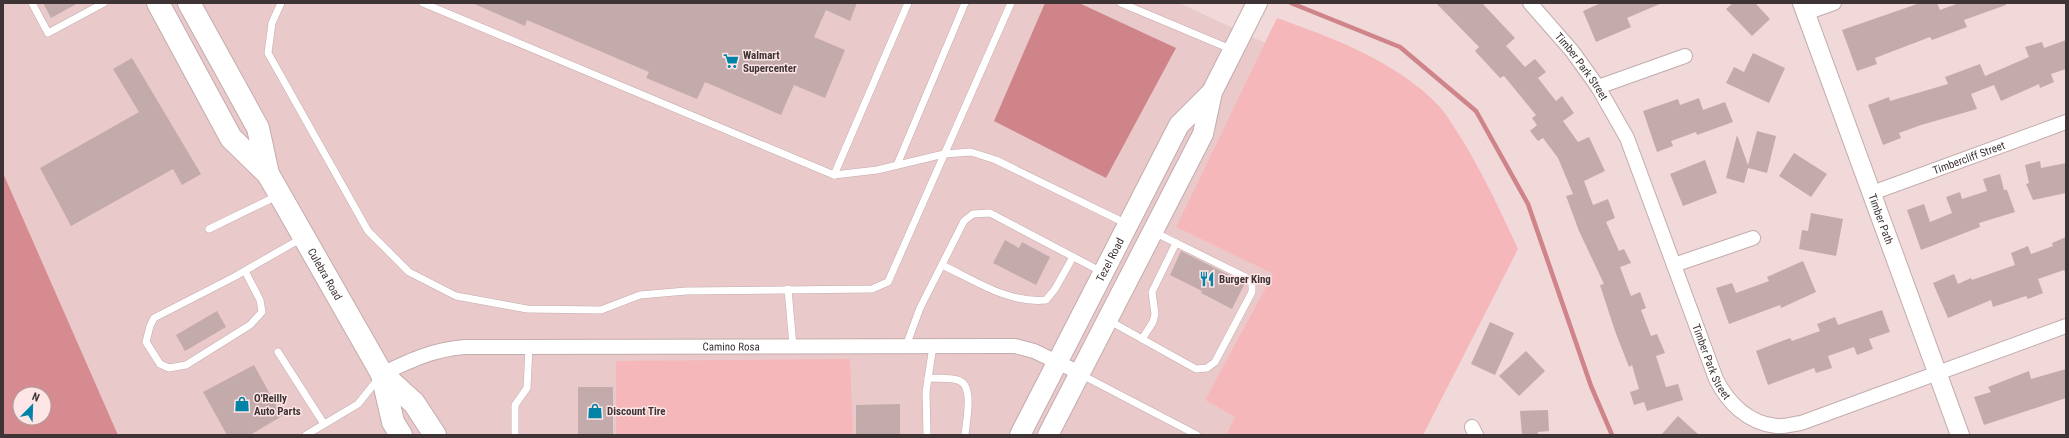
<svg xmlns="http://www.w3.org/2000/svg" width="2069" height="438" font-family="'Roboto Condensed',sans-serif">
  <rect width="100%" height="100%" fill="#f1d8d9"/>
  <polygon fill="#eac9ca" points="3,3 1179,3 1265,43 1176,227 1273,274 1205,400 1235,417 1226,435 118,435 3,173"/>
  <g fill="#f6b7ba">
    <path d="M1277 18C1333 38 1396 61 1439 106 1448 116 1455 129 1463 141 1484 176 1501 212 1518 249L1423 435H1226L1235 417 1205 400 1273 274 1176 227Z"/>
    <polygon points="850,359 853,435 616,435 616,361"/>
  </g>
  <path fill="#d68b90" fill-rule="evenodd" d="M3 173 118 435H3ZM20 394H44V418H20Z"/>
  <polygon fill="#ce8489" points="1045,3 1079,3 1176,48 1106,178 994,121"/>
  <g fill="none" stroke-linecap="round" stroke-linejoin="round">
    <polyline stroke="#ce8489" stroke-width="4.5" points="1291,3 1400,47 1476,111 1528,204 1591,386 1612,435"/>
  </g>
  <g fill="#c3abac">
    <polygon points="43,3 78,3 51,18"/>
    <polygon points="472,3 857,3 850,21 826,10 814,37 845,50 825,98 794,85 781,115 705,82 697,99 646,78 649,72 527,20 525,26"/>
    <polygon points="1436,3 1482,3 1515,38 1506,46 1525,67 1535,59 1546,72 1538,78 1556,101 1562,96 1574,113 1563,121 1578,142 1589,137 1605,171 1584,181 1593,205 1608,199 1615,218 1606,222 1619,251 1624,249 1631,263 1620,267 1631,296 1640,292 1646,308 1641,310 1651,336 1657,334 1665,353 1656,356 1666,387 1678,384 1683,400 1647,411 1644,402 1634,405 1630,392 1639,389 1632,365 1629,367 1615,331 1600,285 1604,284 1579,231 1566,196 1573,194 1558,158 1543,138 1538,141 1530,131 1537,125 1532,118 1536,115 1504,76 1500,78 1475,51 1479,47"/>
    <polygon points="1601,3 1662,3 1627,18 1631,27 1596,42 1583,11"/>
    <polygon points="1733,3 1755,3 1770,19 1752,36 1726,9"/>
    <polygon points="1920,3 1937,3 1940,10 1959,3 2006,3 2006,5 1964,20 1967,27 1932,40 1930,37 1875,58 1877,64 1857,71 1842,30"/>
    <polygon points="2066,40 2066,69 2051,74 2054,82 2040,88 2039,84 2001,101 1994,85 1971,94 1977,109 1921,125 1899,133 1901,138 1883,145 1868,105 1889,97 1890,101 1948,84 1945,77 1980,64 1985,76 2029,57 2025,47 2042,42 2044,48"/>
    <polygon points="1753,53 1785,68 1769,103 1726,83 1734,67 1744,72"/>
    <polygon points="132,58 201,174 182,185 173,169 71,226 40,168 139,112 113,69"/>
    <polygon points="1699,98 1703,110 1725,102 1733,122 1697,135 1696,132 1671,141 1673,146 1657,152 1643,111 1678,99 1680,105"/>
    <polygon points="1757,131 1776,136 1767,173 1748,168 1744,183 1726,178 1737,135 1748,165"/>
    <polygon points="1794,153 1827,174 1811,197 1779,176"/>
    <polygon points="1705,160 1717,193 1683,206 1670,174"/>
    <polygon points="2040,161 2041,168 2066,163 2066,193 2033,200 2026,184 2029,183 2025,165"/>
    <polygon points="2000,174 2004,190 2007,190 2015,212 1979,223 1980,227 1921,250 1907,210 1924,204 1930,222 1952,213 1946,197 1960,192 1962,199 1987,191 1983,179"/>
    <polygon points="1811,213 1843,219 1836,256 1799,249 1802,230 1808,231"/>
    <polygon points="2066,237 2066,274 2064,270 2038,279 2043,293 2028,299 2026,296 1993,307 1991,300 1948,318 1933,283 1954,274 1958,284 1971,278 1972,280 2015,265 2011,253 2028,246 2031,254 2053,246 2052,243"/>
    <polygon points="1005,240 1019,248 1022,242 1050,257 1036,285 993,263"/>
    <polygon points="1181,251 1245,283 1232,309 1201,293 1202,291 1170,275"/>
    <polygon points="1803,261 1816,292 1781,308 1780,305 1729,324 1716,288 1732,283 1736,293 1769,281 1767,277"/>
    <polygon points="1882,310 1890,332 1869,339 1873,349 1857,355 1854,347 1828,356 1832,368 1816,373 1814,368 1768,385 1756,351 1790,338 1792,341 1820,331 1817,324 1835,317 1838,325"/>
    <polygon points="217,311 226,327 185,351 176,335"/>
    <polygon points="1490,322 1514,333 1495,375 1471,364"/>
    <polygon points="1526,351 1545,371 1519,396 1499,376"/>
    <polygon points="254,365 282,416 250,435 227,435 203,392"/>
    <polygon points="2066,369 2066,398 1984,425 1974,397 1991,392 1988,387 2029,371 2031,379"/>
    <rect x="578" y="387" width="35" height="48"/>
    <polygon points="900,404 900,435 856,435 856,405"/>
    <polygon points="1548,410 1549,431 1538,432 1538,435 1522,435 1520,411"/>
    <polygon points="1678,416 1699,435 1661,435"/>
  </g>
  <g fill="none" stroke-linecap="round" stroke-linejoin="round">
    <defs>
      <g id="service">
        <polyline points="32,3 48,33 104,3"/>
        <polyline points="281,3 272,23 268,53 368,231 409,272 456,296 527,309 601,310 640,295 686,291 872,289 888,282 1011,3"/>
        <polyline points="423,3 834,175 877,170 944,154 971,152 996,160 1127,224"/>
        <polyline points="1121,3 1233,50"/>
        <polyline points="897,165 965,3"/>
        <polyline points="834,175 908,3"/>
        <polyline points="209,229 277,196"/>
        <path d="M942 265C974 280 1009 304 1046 300L1055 289 1073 257"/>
        <polyline points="245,271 260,300 262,312 250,325 186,365 169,368 160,364 146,342 150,326 154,318 234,277 302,238"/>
        <polyline points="788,289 793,346"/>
        <polyline points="1108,320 1196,369 1207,368 1215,362 1252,292 1252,284 1247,278 1154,232"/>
        <polyline points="1142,339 1153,322 1155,314 1152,292 1176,243"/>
        <polyline points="906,346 920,308 964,221 973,214 990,213 1102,272"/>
        <polyline points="278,352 324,424"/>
        <polyline points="1080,374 1197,435"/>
        <path d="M928 378C937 379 952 377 960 381 974 387 966 422 965 435"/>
        <polyline points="306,435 358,404 378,379"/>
        <polyline points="515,435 515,405 527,388 529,347"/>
        <polyline points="927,435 926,392 933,346"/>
      </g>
      <g id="minor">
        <path id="s1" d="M1530 3 1572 51 1598 87 1627 138 1716 379C1728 403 1748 423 1776 426 1784 427 1793 424 1801 423L2066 326"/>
        <polyline points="1806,13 1834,3"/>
        <polyline points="1598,87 1685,56"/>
        <path id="s2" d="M1872 193 2066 122"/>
        <polyline points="1674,265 1753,238"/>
        <path id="s3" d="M382 374C409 361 434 349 465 347L999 346H1015L1034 351 1080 373"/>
        <polyline points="1472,427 1476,435"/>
      </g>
      <g id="tertiary">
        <path id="s4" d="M1802 3 1960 435"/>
      </g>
      <g id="secondary">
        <path id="s5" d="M1020 435 1179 125 1212 92"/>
        <polyline points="1048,435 1203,134 1212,92 1257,3"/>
      </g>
      <g id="primary">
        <polyline points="158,3 231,138 268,174"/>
        <path id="s6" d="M189 3 258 128 268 174 382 374 393 422 401 435"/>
        <polyline points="382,374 414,403 435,435"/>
      </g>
    </defs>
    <use href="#service" stroke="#c3acad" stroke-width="8"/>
    <use href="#minor" stroke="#c3acad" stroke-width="16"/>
    <use href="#tertiary" stroke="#c3acad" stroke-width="20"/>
    <use href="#secondary" stroke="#c3acad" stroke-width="22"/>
    <use href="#primary" stroke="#c3acad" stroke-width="24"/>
    <use href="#service" stroke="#fff" stroke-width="7"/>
    <use href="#minor" stroke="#fff" stroke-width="14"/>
    <use href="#tertiary" stroke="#fff" stroke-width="18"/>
    <use href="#secondary" stroke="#fff" stroke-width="20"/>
    <use href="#primary" stroke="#fff" stroke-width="22"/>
  </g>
  <defs>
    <symbol id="supermarket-bare" viewBox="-9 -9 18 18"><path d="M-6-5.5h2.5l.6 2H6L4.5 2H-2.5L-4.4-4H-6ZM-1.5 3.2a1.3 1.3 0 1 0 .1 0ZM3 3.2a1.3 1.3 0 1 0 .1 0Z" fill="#0083a6" stroke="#fee5e6" stroke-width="2.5" paint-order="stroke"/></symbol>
    <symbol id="restaurant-bare" viewBox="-9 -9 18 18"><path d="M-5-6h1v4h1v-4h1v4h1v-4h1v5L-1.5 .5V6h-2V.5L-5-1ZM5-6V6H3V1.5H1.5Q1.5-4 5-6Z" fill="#0083a6" stroke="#fee5e6" stroke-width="2.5" paint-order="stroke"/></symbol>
    <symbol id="shop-bare" viewBox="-9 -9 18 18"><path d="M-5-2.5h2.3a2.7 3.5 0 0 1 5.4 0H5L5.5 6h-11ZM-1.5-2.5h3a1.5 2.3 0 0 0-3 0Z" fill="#0083a6" stroke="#fee5e6" stroke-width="2.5" paint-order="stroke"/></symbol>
  </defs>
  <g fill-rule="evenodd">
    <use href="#supermarket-bare" x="720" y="50" width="22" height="22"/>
    <use href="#restaurant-bare" x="1196" y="268" width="22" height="22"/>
    <use href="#shop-bare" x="231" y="393" width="22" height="22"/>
    <use href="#shop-bare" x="584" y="400" width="22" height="22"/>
  </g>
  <g text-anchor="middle" stroke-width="3" stroke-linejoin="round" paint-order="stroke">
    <g font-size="11" font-weight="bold" fill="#3e3435" stroke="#fee5e6" text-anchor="start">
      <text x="743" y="59">Walmart<tspan x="743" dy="13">Supercenter</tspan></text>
      <text x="1219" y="283">Burger King</text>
      <text x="254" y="402">O'Reilly<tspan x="254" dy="13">Auto Parts</tspan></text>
      <text x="607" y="415">Discount Tire</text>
    </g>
    <g font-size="11" fill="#3e3435" stroke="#fee5e6">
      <text dy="4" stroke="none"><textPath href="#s1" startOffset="82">Timber Park Street</textPath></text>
      <text dy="4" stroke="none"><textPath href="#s2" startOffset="103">Timbercliff Street</textPath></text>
      <text dy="4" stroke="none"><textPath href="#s4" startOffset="230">Timber Path</textPath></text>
      <text dy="4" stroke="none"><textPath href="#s5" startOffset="197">Tezel Road</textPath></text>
      <text dy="4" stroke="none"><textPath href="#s6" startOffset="305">Culebra Road</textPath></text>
      <text dy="4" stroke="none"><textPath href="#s3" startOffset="354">Camino Rosa</textPath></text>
      <text dy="4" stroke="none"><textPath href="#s1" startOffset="406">Timber Park Street</textPath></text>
    </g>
  </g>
  <rect width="2069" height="438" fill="none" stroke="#3e3435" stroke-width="8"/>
  <g transform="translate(32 406) rotate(23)"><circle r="19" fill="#fee5e6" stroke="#b19e9f"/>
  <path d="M0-3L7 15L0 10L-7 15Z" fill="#0083a6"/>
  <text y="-6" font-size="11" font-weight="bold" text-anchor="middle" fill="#3e3435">N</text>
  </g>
</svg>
